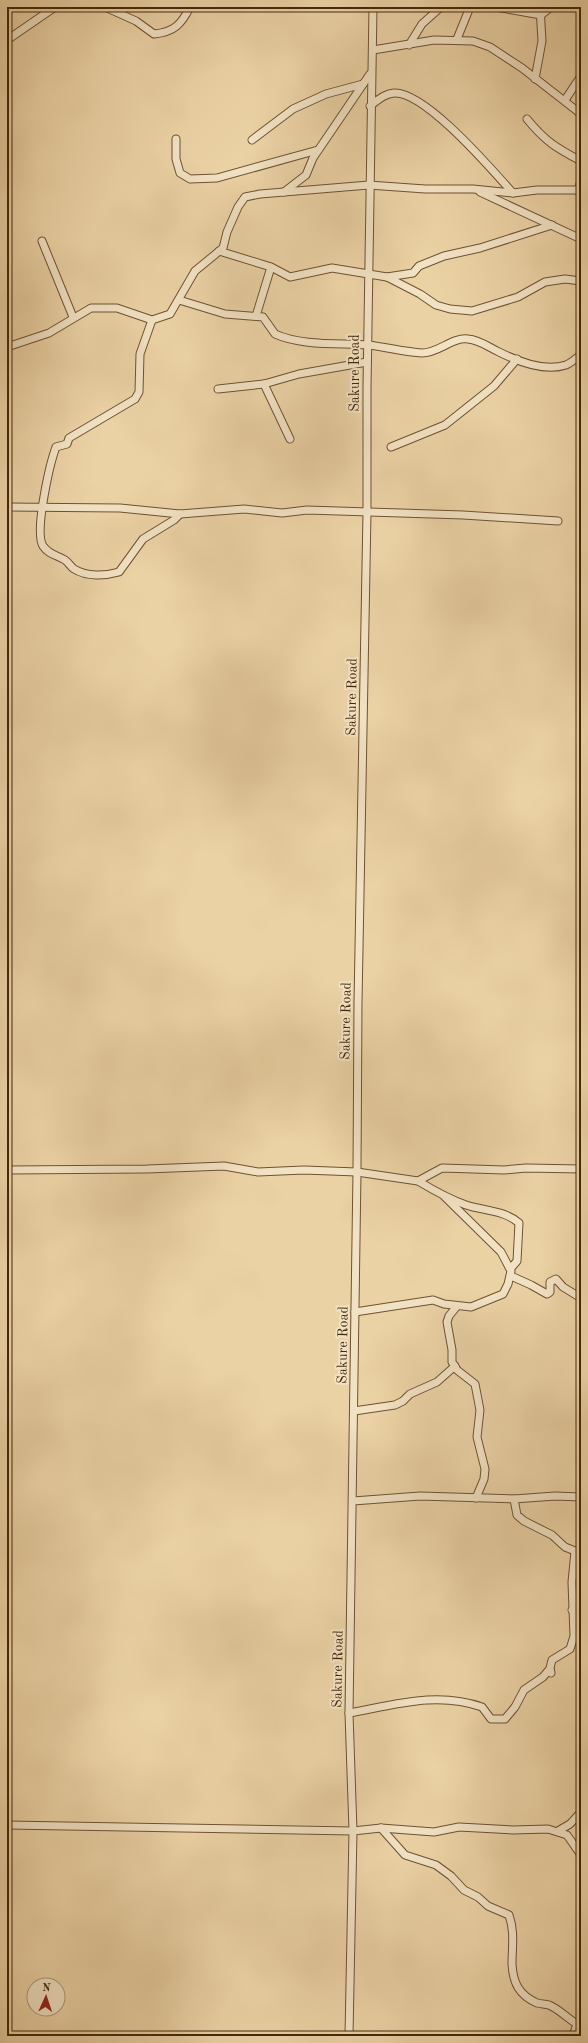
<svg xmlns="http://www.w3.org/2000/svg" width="588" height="2043" font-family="'Old Standard TT',serif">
  <rect width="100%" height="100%" fill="#ebd2a5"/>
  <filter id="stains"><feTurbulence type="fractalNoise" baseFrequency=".005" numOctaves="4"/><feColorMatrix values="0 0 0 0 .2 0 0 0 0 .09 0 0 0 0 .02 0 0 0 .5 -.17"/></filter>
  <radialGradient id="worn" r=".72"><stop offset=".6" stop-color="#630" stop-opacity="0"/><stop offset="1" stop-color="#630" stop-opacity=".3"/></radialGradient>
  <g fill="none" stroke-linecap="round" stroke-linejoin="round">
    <defs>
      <g id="minor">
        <path d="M105 7 136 21 154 34C174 32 181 25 190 7"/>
        <polyline points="496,7 541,15 551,7"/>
        <polyline points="457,39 470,7"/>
        <polyline points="7,40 55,7"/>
        <polyline points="409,45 422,24 441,7"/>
        <polyline points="373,50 434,40 473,41 490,47 522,68 581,114"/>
        <polyline points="535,79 542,41 540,7"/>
        <polyline points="565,100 581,76"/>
        <path d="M370 106C378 100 384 94 394 93 425 91 492 170 513 193"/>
        <path d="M527 119C545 141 556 148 581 161"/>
        <polyline points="176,139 176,159 180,173 190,179 217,178 318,150"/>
        <polyline points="252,140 293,109 326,94 363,84"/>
        <polyline points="578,191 581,180"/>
        <polyline points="284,192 306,175 313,158 370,74"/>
        <polyline points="480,192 581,239"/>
        <polyline points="42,241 73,317"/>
        <polyline points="219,251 271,267 290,277 332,268 387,277 420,294 436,305 450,309 472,311 518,297 545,282 565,279 581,281"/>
        <polyline points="387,277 413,273 419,266 444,256 480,248 552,225"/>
        <path d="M179 300 225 314 263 317 275 334C301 346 340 343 368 345 386 347 405 352 422 353 439 353 452 337 468 339 480 340 488 347 499 352 517 361 545 372 566 365 571 363 576 358 581 355"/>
        <polyline points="256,316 271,267"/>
        <path d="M152 320 140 354 139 392 135 399 69 438 67 444 56 447C50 463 34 532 43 546 49 555 57 555 65 560 69 563 71 567 74 569 87 577 105 576 119 572L143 539 174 520 180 514"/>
        <polyline points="7,347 49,333 91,308 117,308 152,320 170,314 195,271 223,248 227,232 238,207 245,197 260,194 369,185 425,189 473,189 513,193 537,190 581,190"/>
        <polyline points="264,384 290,439"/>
        <polyline points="218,389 264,384 299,374 367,362"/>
        <polyline points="391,447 445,425 494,386 517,359"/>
        <polyline points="7,507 120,508 180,514 244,509 282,513 307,510 463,515 558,521"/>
        <polyline points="7,1170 147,1169 224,1166 258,1172 304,1170 357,1172 418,1181 442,1168 504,1170 526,1168 581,1169"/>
        <path d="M418 1181C433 1190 449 1199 466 1205 484 1211 504 1210 519 1223L517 1261 511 1268"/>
        <polyline points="511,1276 531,1285 547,1294 550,1292 550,1282 556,1279 563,1287 581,1298"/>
        <polyline points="457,1306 449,1316 447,1322 452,1350 452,1362 457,1370 475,1384 480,1410 477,1437 485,1469 484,1479 476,1498"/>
        <polyline points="355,1312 433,1300 444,1304 471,1307 503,1294 508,1284 511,1271 501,1252 444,1196"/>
        <polyline points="354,1411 395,1405 403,1401 410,1394 437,1382 455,1366"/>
        <polyline points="353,1501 420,1496 514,1499 555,1496 581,1497"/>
        <polyline points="572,1610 581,1615"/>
        <path d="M349 1713C394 1705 437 1691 482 1707L491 1719H505L515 1707 524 1690 543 1677 548 1671 551 1673 550 1668 552 1660 570 1649 574 1636 572 1582 575 1551 565 1547 552 1535 524 1521 517 1515 514 1499"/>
        <polyline points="7,1825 353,1831 381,1828 434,1832 459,1827 513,1830 548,1829 567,1835 581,1855"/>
        <path d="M381 1828 405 1855 436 1865 451 1876 464 1890 478 1897 488 1906 509 1915C515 1932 512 1947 512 1964 513 1983 519 1995 537 2003 541 2004 545 2004 549 2005 559 2009 568 2019 577 2024L573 2036"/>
        <polyline points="558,1831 570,1824 581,1812"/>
        <polyline points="349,2036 353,1831 349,1713 357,1172 358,1003 367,512 367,388 373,7"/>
      </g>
    </defs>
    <use href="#minor" stroke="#6e5231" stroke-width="9"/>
    <use href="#minor" stroke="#f2e2c4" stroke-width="7"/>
  </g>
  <g text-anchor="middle" stroke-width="4" stroke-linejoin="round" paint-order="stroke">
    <g font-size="14" fill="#44280a" stroke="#f2e2c4">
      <text transform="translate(354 373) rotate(-90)" y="5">Sakure Road</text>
      <text transform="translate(351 697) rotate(-89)" y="5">Sakure Road</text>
      <text transform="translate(345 1021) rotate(-89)" y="5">Sakure Road</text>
      <text transform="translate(342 1345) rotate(-89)" y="5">Sakure Road</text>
      <text transform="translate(337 1669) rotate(-89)" y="5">Sakure Road</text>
    </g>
  </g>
  <rect width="588" height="2043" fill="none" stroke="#ebd2a5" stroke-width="24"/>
  <rect x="8" y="8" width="572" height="2027" fill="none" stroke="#44280a" stroke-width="2"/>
  <rect x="12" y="12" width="564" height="2019" fill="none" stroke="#44280a"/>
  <g transform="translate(46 1997) rotate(3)"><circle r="19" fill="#f2e2c4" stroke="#ac987a"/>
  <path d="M0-3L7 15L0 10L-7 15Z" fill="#8f2418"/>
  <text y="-6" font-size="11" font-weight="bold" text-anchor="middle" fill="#44280a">N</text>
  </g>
  <rect width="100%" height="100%" filter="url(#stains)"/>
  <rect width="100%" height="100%" fill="url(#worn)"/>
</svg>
